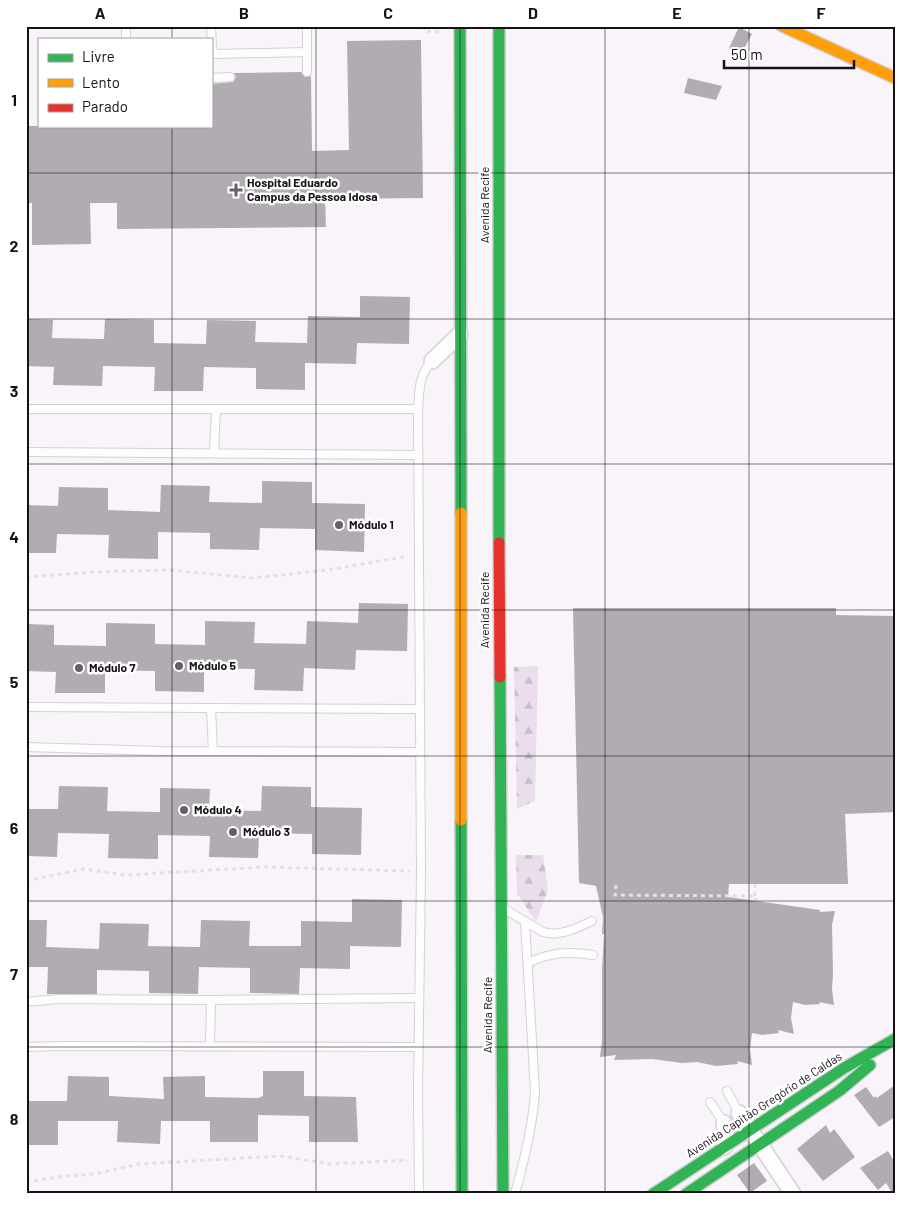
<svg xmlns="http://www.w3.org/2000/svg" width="921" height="1220" font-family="Barlow,sans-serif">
  <defs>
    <pattern id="forest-firs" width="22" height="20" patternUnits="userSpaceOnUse" patternTransform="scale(1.25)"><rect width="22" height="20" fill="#eadeed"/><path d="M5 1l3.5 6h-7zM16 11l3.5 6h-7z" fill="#c8bdca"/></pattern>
  </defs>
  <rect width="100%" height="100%" fill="#f9f3fa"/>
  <g fill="url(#forest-firs)">
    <polygon points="538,666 535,801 517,809 514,667"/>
    <polygon points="516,855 543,855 548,890 536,922 517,893"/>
  </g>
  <g fill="#b0acb1">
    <polygon points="739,27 752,34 741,54 729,48"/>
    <polygon points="421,40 423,198 325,199 326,227 117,229 117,203 90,203 91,244 32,245 32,203 26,203 26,126 211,126 211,84 233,82 236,77 234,73 301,72 305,77 311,76 312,151 349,150 347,41"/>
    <polygon points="688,78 722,86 716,100 684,93"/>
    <polygon points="360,296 410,297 409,344 357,343 356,364 305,363 305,390 256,389 256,368 204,367 203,391 154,391 155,367 103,366 102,386 53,385 54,367 26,366 26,319 53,320 52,338 104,339 105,319 154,320 154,343 206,344 207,320 256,321 255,342 307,343 308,316 360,317"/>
    <polygon points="262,481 312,482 312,503 365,504 364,552 315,550 315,529 260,528 259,550 210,549 210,533 158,532 158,559 108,558 109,535 57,534 56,553 26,553 26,505 58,506 59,487 108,488 108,510 160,512 161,485 210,486 209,502 262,503"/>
    <polygon points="359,603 408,604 407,651 356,650 355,670 304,668 303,691 254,690 255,669 204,668 204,692 155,691 155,671 105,670 105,693 55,693 56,672 26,671 26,624 54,625 54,645 106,646 106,623 155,624 155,644 205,645 205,621 255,622 254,643 306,644 307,621 358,623"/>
    <polygon points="573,608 836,608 836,615 895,616 895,812 845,814 848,884 729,884 728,897 820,910 820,912 835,911 832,925 833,973 832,989 834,1005 819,1002 820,1004 805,1005 793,1002 791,1018 794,1034 778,1030 779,1033 762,1035 752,1033 750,1049 752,1065 737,1061 738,1064 716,1066 697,1062 682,1063 652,1059 614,1060 616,1055 600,1057 602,1040 602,969 604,934 602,934 603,917 596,886 579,883"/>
    <polygon points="59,786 108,787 107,811 160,812 160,788 210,789 209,810 261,811 262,786 311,787 311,807 362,808 361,855 312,854 312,834 259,833 258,858 209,857 210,836 158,835 158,859 108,858 109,834 58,833 57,857 26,856 26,809 58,809"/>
    <polygon points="352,899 402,900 401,947 350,946 350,969 300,968 299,994 250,993 250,968 199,967 198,994 149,993 149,971 97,970 97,994 47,994 48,967 26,967 26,920 47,920 46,947 99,949 100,923 149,924 148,946 200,947 201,920 250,921 249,946 301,946 301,921 352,922"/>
    <polygon points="263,1071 304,1071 304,1096 356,1097 358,1142 309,1142 309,1116 258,1115 258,1142 210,1142 210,1121 161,1121 160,1144 117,1142 118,1121 58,1121 58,1145 26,1145 26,1101 67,1101 68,1076 109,1077 109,1096 164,1099 163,1077 205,1076 205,1097 258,1098 263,1096"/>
    <polygon points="895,1085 895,1117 879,1127 854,1095 866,1087 874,1098 875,1096 877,1098"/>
    <polygon points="826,1125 830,1133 834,1129 855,1157 823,1181 797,1149"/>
    <polygon points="888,1151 895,1163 895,1194 893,1194 886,1183 878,1190 860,1168"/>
    <polygon points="754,1163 767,1181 750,1193 737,1175"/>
  </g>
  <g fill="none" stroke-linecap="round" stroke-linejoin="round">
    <defs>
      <g id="lane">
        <polyline points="126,26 126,39"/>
        <polyline points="211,26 212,49 216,54 307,52"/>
        <polyline points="307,26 307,72"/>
        <polyline points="211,78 230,77"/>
        <polyline points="26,409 418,409"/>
        <polyline points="26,452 417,455"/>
        <polyline points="214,453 216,409"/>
        <polyline points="26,707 419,709"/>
        <polyline points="211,708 213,751"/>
        <polyline points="26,747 161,751 419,752"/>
        <path d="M506 910 543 932C560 937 577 928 592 921"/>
        <path d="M528 963C551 952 568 951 593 955"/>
        <polyline points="26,1002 58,999 211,1000 419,998"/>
        <polyline points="210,1046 211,1000"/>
        <polyline points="26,1047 62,1046 419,1047"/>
        <polyline points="727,1091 739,1113"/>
        <polyline points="710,1102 724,1123"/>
        <path d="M419 1194 418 1093 421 871 418 409C420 388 418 377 432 361"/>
        <path d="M515 1194C524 1160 533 1126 535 1091L525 921"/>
      </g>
      <g id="street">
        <polyline points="432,361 460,334"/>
        <polyline points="739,1113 793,1194"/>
        <polyline points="724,1147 726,1135 724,1123"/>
      </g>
      <g id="fast">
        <polyline points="460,26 461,513"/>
        <polyline points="499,26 499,543"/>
        <polyline points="500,677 503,1194"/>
        <polyline points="461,820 462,1194"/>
        <polyline points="653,1194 844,1068 895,1039"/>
        <polyline points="686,1194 839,1091 870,1065"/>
      </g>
      <g id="slow">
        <polyline points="782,26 895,78"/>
        <polyline points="461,513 461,820"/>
      </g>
      <polyline id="jam" points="499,543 500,677"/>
    </defs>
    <use href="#lane" stroke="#d5d0d6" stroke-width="10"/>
    <use href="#street" stroke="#d5d0d6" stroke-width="18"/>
    <use href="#fast" stroke="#d5d0d6" stroke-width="14"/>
    <use href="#slow" stroke="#d5d0d6" stroke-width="14"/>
    <use href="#jam" stroke="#d5d0d6" stroke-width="14"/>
    <g stroke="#e2e0e2" stroke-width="3" stroke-dasharray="4 4" stroke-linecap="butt">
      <polyline points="424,26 424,31 440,32"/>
      <polyline points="26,577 93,572 169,570 253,578 328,570 408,556"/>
      <polyline points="26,881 83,869 126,875 265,867 410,871"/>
      <polyline points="755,884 755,896"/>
      <polyline points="616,885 615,895 755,896 756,901"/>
      <polyline points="26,1182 65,1176 95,1174 139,1164 280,1156 331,1164 408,1160"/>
    </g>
    <use href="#lane" stroke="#fefdfe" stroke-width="8"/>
    <use href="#street" stroke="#fefdfe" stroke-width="15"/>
    <use href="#fast" stroke="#30b455" stroke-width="11"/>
    <use href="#slow" stroke="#ff9f0a" stroke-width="11"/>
    <use href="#jam" stroke="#e5322d" stroke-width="11"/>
  </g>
  <path fill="none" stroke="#161117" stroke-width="1" stroke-opacity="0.55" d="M172 26V39M316 26V1194M460 26V1194M605 26V1194M749 26V1194M172 126V1194M26 173H895M26 319H895M26 464H895M26 610H895M26 756H895M26 901H895M26 1047H895"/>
  <g fill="#656066" stroke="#fff" stroke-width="2">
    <path d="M233.5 182.5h5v5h5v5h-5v5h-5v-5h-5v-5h5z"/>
    <circle cx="339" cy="525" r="5"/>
    <circle cx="179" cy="666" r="5"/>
    <circle cx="79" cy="668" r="5"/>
    <circle cx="184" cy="810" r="5"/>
    <circle cx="233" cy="832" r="5"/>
  </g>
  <g text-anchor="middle" stroke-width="5" stroke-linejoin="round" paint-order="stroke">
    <g font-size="12" font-weight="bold" fill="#161117" stroke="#fff" text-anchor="start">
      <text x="247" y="187">Hospital Eduardo<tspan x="247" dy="14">Campus da Pessoa Idosa</tspan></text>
      <text x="349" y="529">Módulo 1</text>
      <text x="189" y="670">Módulo 5</text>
      <text x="89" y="672">Módulo 7</text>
      <text x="194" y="814">Módulo 4</text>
      <text x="243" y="836">Módulo 3</text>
    </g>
    <g font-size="12" fill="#161117" stroke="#fff">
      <text transform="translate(485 205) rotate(-90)" y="4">Avenida Recife</text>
      <text transform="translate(485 610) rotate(-90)" y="4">Avenida Recife</text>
      <text transform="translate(488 1015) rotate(-90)" y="4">Avenida Recife</text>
      <text transform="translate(764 1105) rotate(-33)" y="4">Avenida Capitão Gregório de Caldas</text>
    </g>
  </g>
  <rect width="921" height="1220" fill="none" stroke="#ffffff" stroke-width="55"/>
  <rect x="38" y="38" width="175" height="90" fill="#ffffff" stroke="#a2a0a2"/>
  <rect x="48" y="54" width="25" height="8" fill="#30b455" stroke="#a2a0a2"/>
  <text x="82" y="62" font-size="15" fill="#161117">Livre</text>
  <rect x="48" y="79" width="25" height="8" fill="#ff9f0a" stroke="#a2a0a2"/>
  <text x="82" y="88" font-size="15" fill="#161117">Lento</text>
  <rect x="48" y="104" width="25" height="8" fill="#e5322d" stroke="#a2a0a2"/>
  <text x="82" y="112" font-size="15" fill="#161117">Parado</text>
  <path d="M724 60v8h130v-8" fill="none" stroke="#161117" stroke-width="2.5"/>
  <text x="731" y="60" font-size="15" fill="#161117" stroke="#ffffff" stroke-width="4" paint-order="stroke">50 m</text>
  <rect x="28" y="28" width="866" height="1164" fill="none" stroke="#161117" stroke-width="2"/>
  <g font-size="16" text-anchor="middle" font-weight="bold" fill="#161117">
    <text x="100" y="19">A</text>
    <text x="244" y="19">B</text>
    <text x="388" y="19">C</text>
    <text x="533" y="19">D</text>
    <text x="677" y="19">E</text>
    <text x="821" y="19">F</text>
    <text x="14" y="106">1</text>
    <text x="14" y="252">2</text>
    <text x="14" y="397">3</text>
    <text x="14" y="543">4</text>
    <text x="14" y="688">5</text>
    <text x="14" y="834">6</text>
    <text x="14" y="980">7</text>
    <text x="14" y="1125">8</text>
  </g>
</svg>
